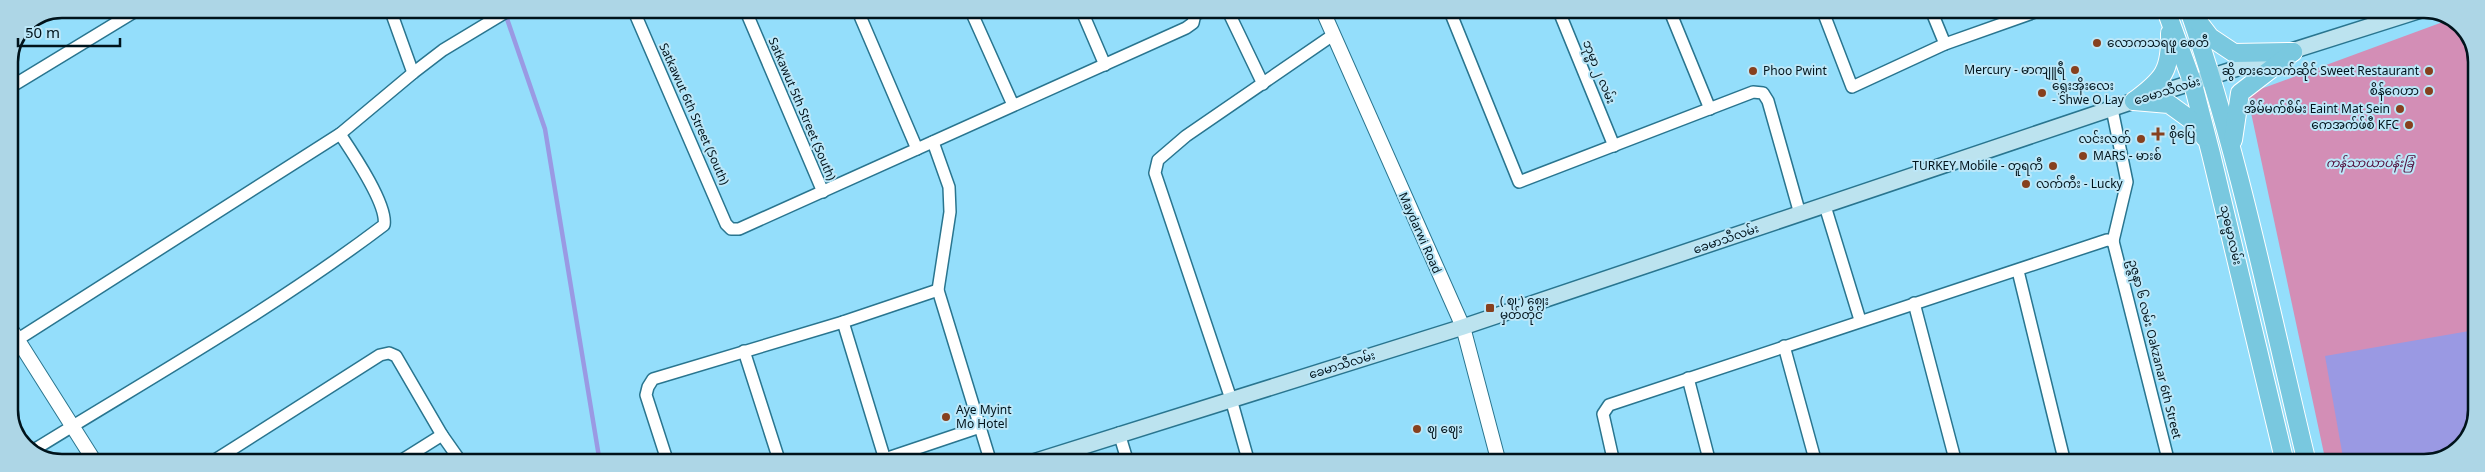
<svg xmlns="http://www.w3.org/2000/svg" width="2485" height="472" font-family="Georgia,'Noto Sans Myanmar',serif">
  <rect width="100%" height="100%" fill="#94defb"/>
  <polygon fill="#d38eb6" points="2451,19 2461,24 2476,55 2475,421 2458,450 2424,463 2326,463 2247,94"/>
  <polygon fill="#9a99e3" points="2475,330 2475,421 2458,450 2424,463 2344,463 2325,356"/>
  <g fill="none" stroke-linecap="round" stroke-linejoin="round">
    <polyline stroke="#9a99e3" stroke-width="4.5" points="505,13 545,129 600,463"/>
    <defs>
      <g id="minor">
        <polyline points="390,9 413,73"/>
        <polyline points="633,9 726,224 731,229 739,229 1186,28 1193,23 1195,14"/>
        <polyline points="745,9 823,192"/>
        <polyline points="857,9 917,149"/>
        <polyline points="970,9 1013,105"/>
        <polyline points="1081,9 1105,65"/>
        <polyline points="1227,9 1263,84"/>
        <polyline points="1449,9 1519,182 1753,92 1763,93 1768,101 1800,214"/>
        <polyline points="1558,9 1614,146"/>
        <polyline points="1669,9 1710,109"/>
        <polyline points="1822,9 1852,87 1945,44 2041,10"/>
        <polyline points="1931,10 1945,44"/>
        <polyline points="1195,14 1211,9"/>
        <polyline points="9,88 139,9"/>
        <polyline points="2112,109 2127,182 2113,241"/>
        <polyline points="933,142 949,187 950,212 938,290 991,463"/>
        <polyline points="1825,206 1860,320"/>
        <polyline points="2113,241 2169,463"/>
        <polyline points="2018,271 2065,463"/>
        <polyline points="1914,303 1956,463"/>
        <polyline points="843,322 886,463"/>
        <polyline points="9,345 340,134 413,73 443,50 511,9"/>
        <polyline points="1784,346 1816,463"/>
        <polyline points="744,351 780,463"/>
        <polyline points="1688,378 1710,463"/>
        <polyline points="1119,433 1128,463"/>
        <path d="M32 451C150 378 273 309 384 225 388 205 352 152 340 134"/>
        <polyline points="212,462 380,355 389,353 396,356 442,435 461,462"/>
        <polyline points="399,462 442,435"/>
        <polyline points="668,463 646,395 648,387 653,379 843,322 938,290"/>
        <polyline points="873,463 980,427"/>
        <polyline points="1249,463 1231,399 1155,173 1158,160 1186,136 1333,35"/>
        <polyline points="1614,463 1603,414 1609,405 2107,240 2113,241"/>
      </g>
      <g id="tertiary">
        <polyline points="1322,9 1463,327 1499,463"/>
        <polyline points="9,326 95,462"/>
      </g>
      <polyline id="secondary" points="1030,463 1463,327 2134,101 2421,10"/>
      <g id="primary">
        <polyline points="2166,10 2193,84 2211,154 2285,463"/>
        <path d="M2189 10C2240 157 2270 311 2307 463"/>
        <polyline points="2197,20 2210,37 2234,53 2293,52"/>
        <polyline points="2134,101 2169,104 2198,125 2204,137"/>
        <path d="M2134 101C2164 79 2171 70 2170 33"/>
        <polyline points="2233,140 2240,93 2293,52"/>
      </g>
    </defs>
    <use href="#minor" stroke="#29758f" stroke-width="14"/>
    <use href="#tertiary" stroke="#29758f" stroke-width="16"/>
    <use href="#secondary" stroke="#29758f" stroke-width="18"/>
    <use href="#primary" stroke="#fff" stroke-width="20"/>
    <use href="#minor" stroke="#fff" stroke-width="11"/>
    <use href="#tertiary" stroke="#fff" stroke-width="14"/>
    <use href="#secondary" stroke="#bce3ef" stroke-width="15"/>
    <use href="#primary" stroke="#79c8df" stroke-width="18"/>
  </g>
  <g fill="#87401e" stroke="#bce7f8" stroke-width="2">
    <circle cx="2097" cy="43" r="5"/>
    <circle cx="2075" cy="70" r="5"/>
    <circle cx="1753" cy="71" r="5"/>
    <circle cx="2429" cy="71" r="5"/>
    <circle cx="2429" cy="91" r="5"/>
    <circle cx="2042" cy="93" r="5"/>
    <circle cx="2400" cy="109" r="5"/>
    <circle cx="2409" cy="125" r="5"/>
    <path d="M2155.5 126.5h5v5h5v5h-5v5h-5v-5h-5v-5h5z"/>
    <circle cx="2141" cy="139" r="5"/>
    <circle cx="2083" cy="156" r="5"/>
    <circle cx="2053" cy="166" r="5"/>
    <circle cx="2026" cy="184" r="5"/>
    <rect x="1485" y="303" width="10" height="10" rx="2.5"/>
    <circle cx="946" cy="417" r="5"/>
    <circle cx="1417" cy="429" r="5"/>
  </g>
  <g text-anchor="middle" stroke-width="4" stroke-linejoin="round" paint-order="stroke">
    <g font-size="12" fill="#00131b" stroke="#bce7f8" text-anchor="start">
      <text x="2107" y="47">လောကသရဖူ စေတီ</text>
      <text x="2065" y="74" text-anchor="end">Mercury - မာကျူရီ</text>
      <text x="1763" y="75">Phoo Pwint</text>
      <text x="2419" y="75" text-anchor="end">ဆွိ စားသောက်ဆိုင် Sweet Restaurant</text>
      <text x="2052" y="90">ရွှေးအိုးလေး<tspan x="2052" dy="14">- Shwe O Lay</tspan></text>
      <text x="2419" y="95" text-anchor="end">စိန်ဂေဟာ</text>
      <text x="2390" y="113" text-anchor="end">အိမ်မက်စိမ်း Eaint Mat Sein</text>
      <text x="2399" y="129" text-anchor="end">ကေအက်ဖ်စီ KFC</text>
      <text x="2169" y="138">စိုပြေ</text>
      <text x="2131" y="143" text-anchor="end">လင်းလတ်</text>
      <text x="2093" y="160">MARS - မားစ်</text>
      <text x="2043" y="170" text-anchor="end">TURKEY Mobile - တူရကီ</text>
      <text x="2036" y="188">လက်ကီး - Lucky</text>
      <text x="1500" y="305">( ဈ ) ဈေး<tspan x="1500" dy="14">မှတ်တိုင်</tspan></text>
      <text x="956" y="414">Aye Myint<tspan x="956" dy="14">Mo Hotel</tspan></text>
      <text x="1427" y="433">ဈ ဈေး</text>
    </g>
    <g font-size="12" fill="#00131b" stroke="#bce7f8">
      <text transform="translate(1599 72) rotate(68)" y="4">ဘုမ္မာ ၂ လမ်း</text>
      <text transform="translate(2167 91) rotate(-17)" y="4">ခေမာသီလမ်း</text>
      <text transform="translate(802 109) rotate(67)" y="4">Satkawut 5th Street (South)</text>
      <text transform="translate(694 114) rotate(66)" y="4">Satkawut 6th Street (South)</text>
      <text transform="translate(1420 233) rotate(66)" y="4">Maydarwi Road</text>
      <text transform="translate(2231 235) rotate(77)" y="4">သုဓမ္မာလမ်း</text>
      <text transform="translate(1726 239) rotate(-19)" y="4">ခေမာသီလမ်း</text>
      <text transform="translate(2155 349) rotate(76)" y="4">ဥဇ္ဇနာ ၆ လမ်း Oakzanar 6th Street</text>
      <text transform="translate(1342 365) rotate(-17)" y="4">ခေမာသီလမ်း</text>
    </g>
    <g font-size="12" font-style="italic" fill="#510d3b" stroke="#bce7f8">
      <text x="2370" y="167">ကန်သာယာပန်းခြံ</text>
    </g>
  </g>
  <path d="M0 0H2485V472H0ZM62 18H2424A44 44 0 0 1 2468 62V410A44 44 0 0 1 2424 454H62A44 44 0 0 1 18 410V62A44 44 0 0 1 62 18Z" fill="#add6e6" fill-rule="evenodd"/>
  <path fill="none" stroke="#00131b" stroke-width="2.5" d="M62 18H2424A44 44 0 0 1 2468 62V410A44 44 0 0 1 2424 454H62A44 44 0 0 1 18 410V62A44 44 0 0 1 62 18Z"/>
  <path d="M18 38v8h102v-8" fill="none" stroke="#00131b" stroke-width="2.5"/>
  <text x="25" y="38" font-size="15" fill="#00131b" stroke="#bce7f8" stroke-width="4" paint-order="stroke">50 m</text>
</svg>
